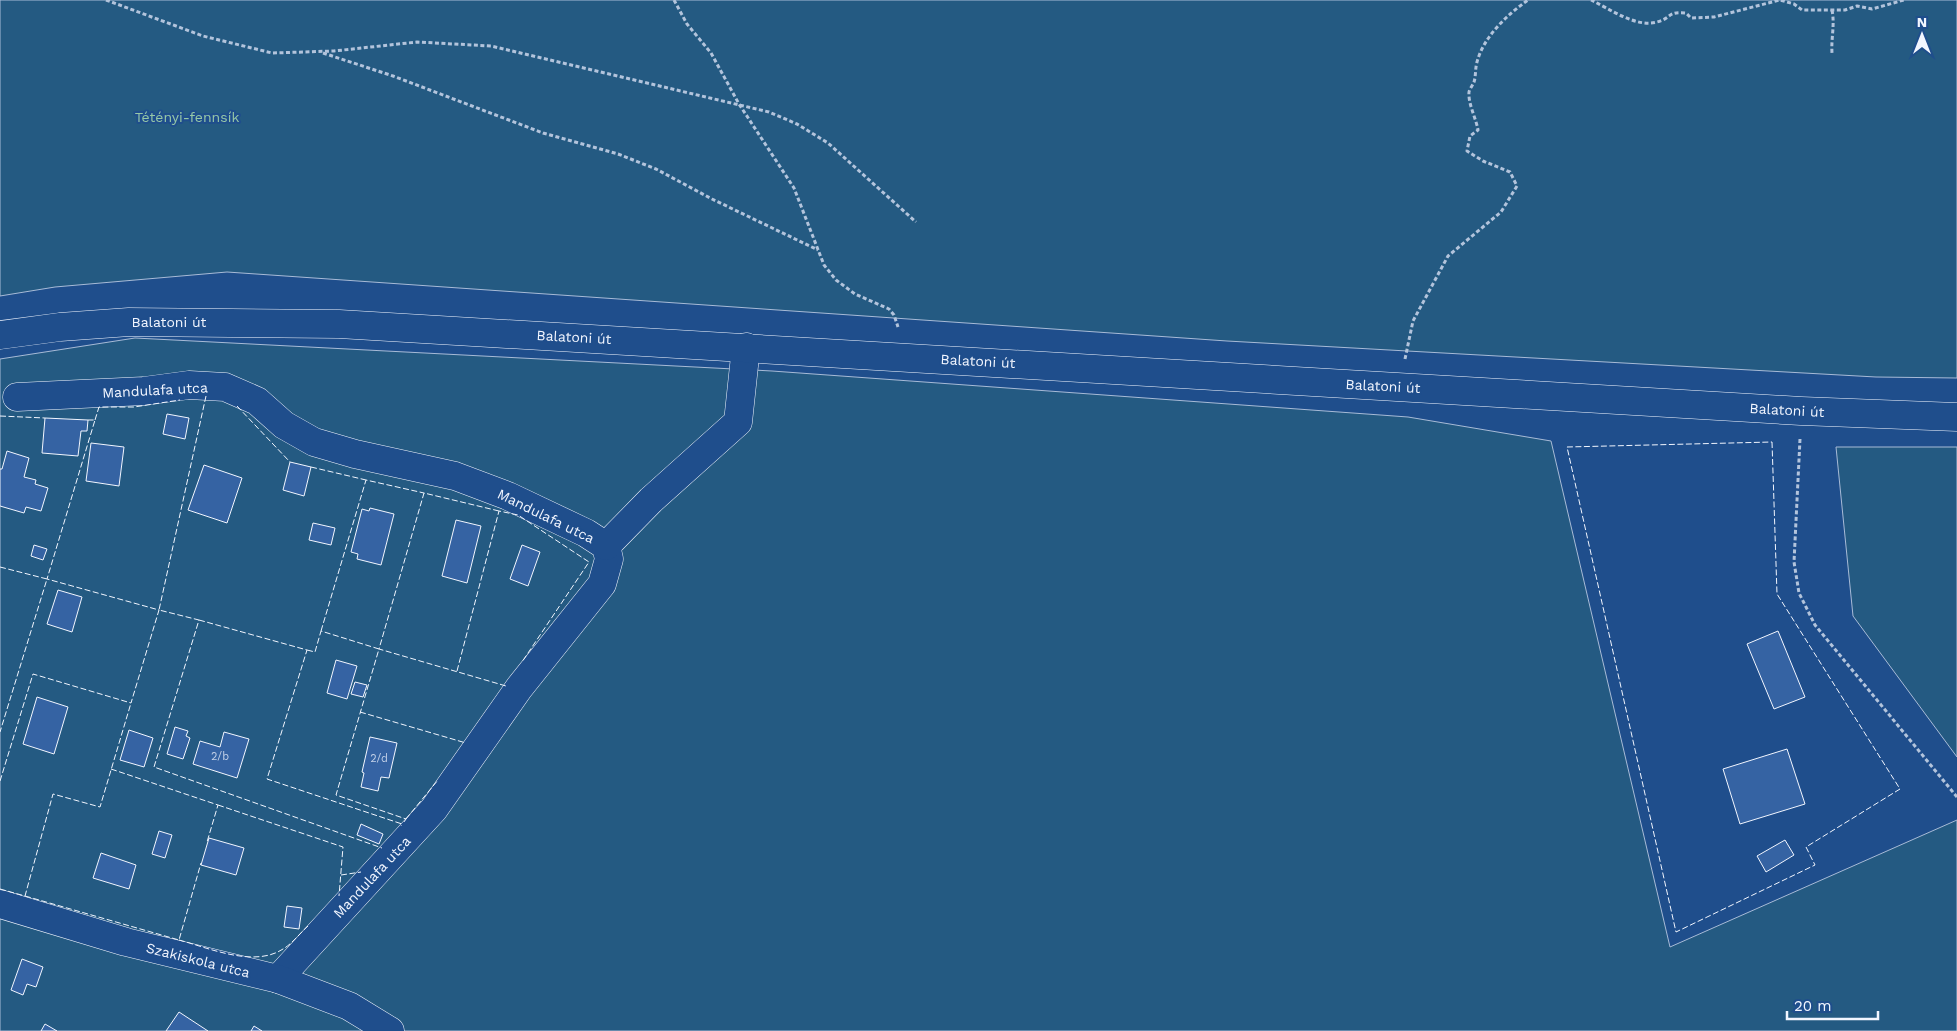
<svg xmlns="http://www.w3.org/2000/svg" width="1957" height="1031" font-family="'Work Sans',sans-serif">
  <rect width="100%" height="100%" fill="#1f4e8c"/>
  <g fill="#245a82" stroke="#a8bbd7">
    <polygon points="0,0 1957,0 1957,378 1876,377 1227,341 227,272 55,287 0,296"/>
    <polygon points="135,338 772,371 1408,417 1551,441 1670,947 1957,820 1957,1031 0,1031 0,359"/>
    <polygon points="1836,447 1957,447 1957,757 1853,616"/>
  </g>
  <g fill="#3563a3" stroke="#f2f6ff">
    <polygon points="167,414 189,418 185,439 163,434"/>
    <polygon points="45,418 88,420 87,431 81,431 78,456 42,453"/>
    <polygon points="91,443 124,447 119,486 86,481"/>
    <polygon points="7,451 29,458 24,477 36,480 35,484 48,488 41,511 26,507 24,513 0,506 0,469 2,469"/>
    <polygon points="290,462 311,467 304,496 283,490"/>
    <polygon points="204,465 242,478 227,523 188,510"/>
    <polygon points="370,508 394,514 381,565 357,559 358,554 351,552 362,509 369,511"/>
    <polygon points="456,520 481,526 467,583 442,576"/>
    <polygon points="313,523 335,528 331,545 309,540"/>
    <polygon points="34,545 47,549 43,560 31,556"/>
    <polygon points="522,545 540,552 528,586 510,579"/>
    <polygon points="58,590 82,597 72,632 47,624"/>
    <polygon points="1778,631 1805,697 1774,709 1747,644"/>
    <polygon points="336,660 357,666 347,699 327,693"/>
    <polygon points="355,682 367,685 363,697 351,694"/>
    <polygon points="37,697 68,707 54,754 23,744"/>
    <polygon points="175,727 188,731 186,736 190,738 183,759 167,754"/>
    <polygon points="129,730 153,738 144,767 120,760"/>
    <polygon points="224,732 249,739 237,778 193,764 200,741 220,747"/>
    <polygon points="370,737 397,743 389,778 381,777 378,791 361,787 364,773 362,772"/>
    <polygon points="1787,749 1805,804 1740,824 1723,769"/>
    <polygon points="361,824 383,834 379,844 357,835"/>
    <polygon points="159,831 172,835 165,858 152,854"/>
    <polygon points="209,838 244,848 236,875 201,865"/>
    <polygon points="1785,840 1794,855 1766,872 1757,856"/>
    <polygon points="101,853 136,865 129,889 93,878"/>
    <polygon points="287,906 302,908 299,929 284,927"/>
    <polygon points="22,959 43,967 36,987 27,984 23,995 11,990"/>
    <polygon points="179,1012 208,1031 166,1031"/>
    <polygon points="45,1024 57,1031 41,1031"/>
    <polygon points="254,1026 262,1031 251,1031"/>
  </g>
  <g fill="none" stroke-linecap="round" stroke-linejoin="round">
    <defs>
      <g id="minor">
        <polyline points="17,397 144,391 189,385 225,387 257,401 284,425 314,442 355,454 455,476 508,496 586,533 606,546 609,559 602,584 519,688 434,809 278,979"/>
        <polyline points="606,546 651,500 738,422 746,347"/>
        <polyline points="0,904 126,942 278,979 349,1006 390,1031"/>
      </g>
      <polyline id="major" points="0,335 60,327 129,322 339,324 1801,411 1957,417"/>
    </defs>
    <use href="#minor" stroke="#f2f6ff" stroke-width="29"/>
    <use href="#major" stroke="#f2f6ff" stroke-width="29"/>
    <g stroke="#b3c4dc" stroke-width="3" stroke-dasharray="4 2.5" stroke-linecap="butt">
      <polyline points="106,0 203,36 272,53 334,51 417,42 491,46 769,112 797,124 828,143 916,222"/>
      <polyline points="674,0 687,24 711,53 739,104 794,188 824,265 836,280 855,294 889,309 894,315 898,327"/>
      <path d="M1591 0C1610 9 1636 28 1657 22 1672 18 1667 11 1686 13L1691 18 1714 17 1780 0 1794 4 1802 10H1845L1857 6 1872 9 1904 0"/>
      <path d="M1832 10C1835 25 1831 38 1832 53"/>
      <polyline points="323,53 393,76 543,133 618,154 656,169 712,199 818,250"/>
      <path d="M1405 359 1413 321 1448 256 1501 212 1517 186 1510 172 1483 161 1467 151 1470 136 1478 130C1476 118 1468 104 1469 92 1470 88 1473 85 1474 82 1476 76 1475 69 1477 62 1484 36 1507 15 1528 0"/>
      <polyline points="1800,439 1794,562 1799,593 1815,625 1957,797"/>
    </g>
    <use href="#minor" stroke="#1f4e8c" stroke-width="28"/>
    <use href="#major" stroke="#1f4e8c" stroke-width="28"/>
    <g stroke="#f2f6ff" stroke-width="1" stroke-dasharray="6 2.5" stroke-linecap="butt">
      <polyline points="206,396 159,610 199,620 154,767 382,848"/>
      <polyline points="237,406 290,462"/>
      <polyline points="0,416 45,418"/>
      <polyline points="95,420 99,407 134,407 180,400"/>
      <polygon points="1772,442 1777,594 1900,789 1806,847 1815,865 1676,932 1567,447"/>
      <polyline points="311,467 366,480"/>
      <polyline points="499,511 424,493 379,649 506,686"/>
      <polyline points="0,567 47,579 0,732"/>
      <polyline points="199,620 307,650 267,779 402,824 401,826"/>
      <polyline points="321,631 366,480 424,493"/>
      <polyline points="307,650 315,652 321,631 379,649 336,795 406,819 404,822"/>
      <polyline points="457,671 499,511 518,515 589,562 522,662"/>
      <polyline points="360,712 466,743"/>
      <polyline points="111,769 218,805 207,842"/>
      <polyline points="0,781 33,674 131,703 159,610 47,579 95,420 88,420"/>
      <polyline points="218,805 343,847 339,896"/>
      <polyline points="406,819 438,780"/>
      <polyline points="341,875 361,872"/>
      <polyline points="0,889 25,896 53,794 100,807 131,703"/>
      <polyline points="25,896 179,940 201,863"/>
      <path d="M179 940C209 948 254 968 283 949 292 944 300 933 308 926"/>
    </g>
  </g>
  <g text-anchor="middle" stroke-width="4" stroke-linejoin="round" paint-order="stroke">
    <g font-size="11" fill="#c3d1e8">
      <text x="220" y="760">2/b</text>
      <text x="379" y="762">2/d</text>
    </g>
    <g font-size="14" fill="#97c8a6" stroke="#1f4e8c">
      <text x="187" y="122">Tétényi-fennsík</text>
    </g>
    <g font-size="14" fill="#f2f6ff" stroke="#1f4e8c">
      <text x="169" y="327">Balatoni út</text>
      <text transform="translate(574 337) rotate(3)" y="5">Balatoni út</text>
      <text transform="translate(978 361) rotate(3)" y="5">Balatoni út</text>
      <text transform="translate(1383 386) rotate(3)" y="5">Balatoni út</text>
      <text transform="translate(155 390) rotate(-3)" y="5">Mandulafa utca</text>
      <text transform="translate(1787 410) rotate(3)" y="5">Balatoni út</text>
      <text transform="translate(546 516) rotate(26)" y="5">Mandulafa utca</text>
      <text transform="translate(372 877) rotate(-47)" y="5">Mandulafa utca</text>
      <text transform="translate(198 960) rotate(14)" y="5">Szakiskola utca</text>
    </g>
  </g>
  <g transform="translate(1922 35)" stroke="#1f4e8c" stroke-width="4" paint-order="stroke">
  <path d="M0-4L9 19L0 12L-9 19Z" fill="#f2f6ff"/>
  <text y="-8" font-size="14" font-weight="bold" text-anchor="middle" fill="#f2f6ff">N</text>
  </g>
  <path d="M1787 1011v8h91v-8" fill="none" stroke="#f2f6ff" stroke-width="2.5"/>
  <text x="1794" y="1011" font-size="15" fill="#f2f6ff" stroke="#1f4e8c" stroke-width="4" paint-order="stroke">20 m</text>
</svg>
